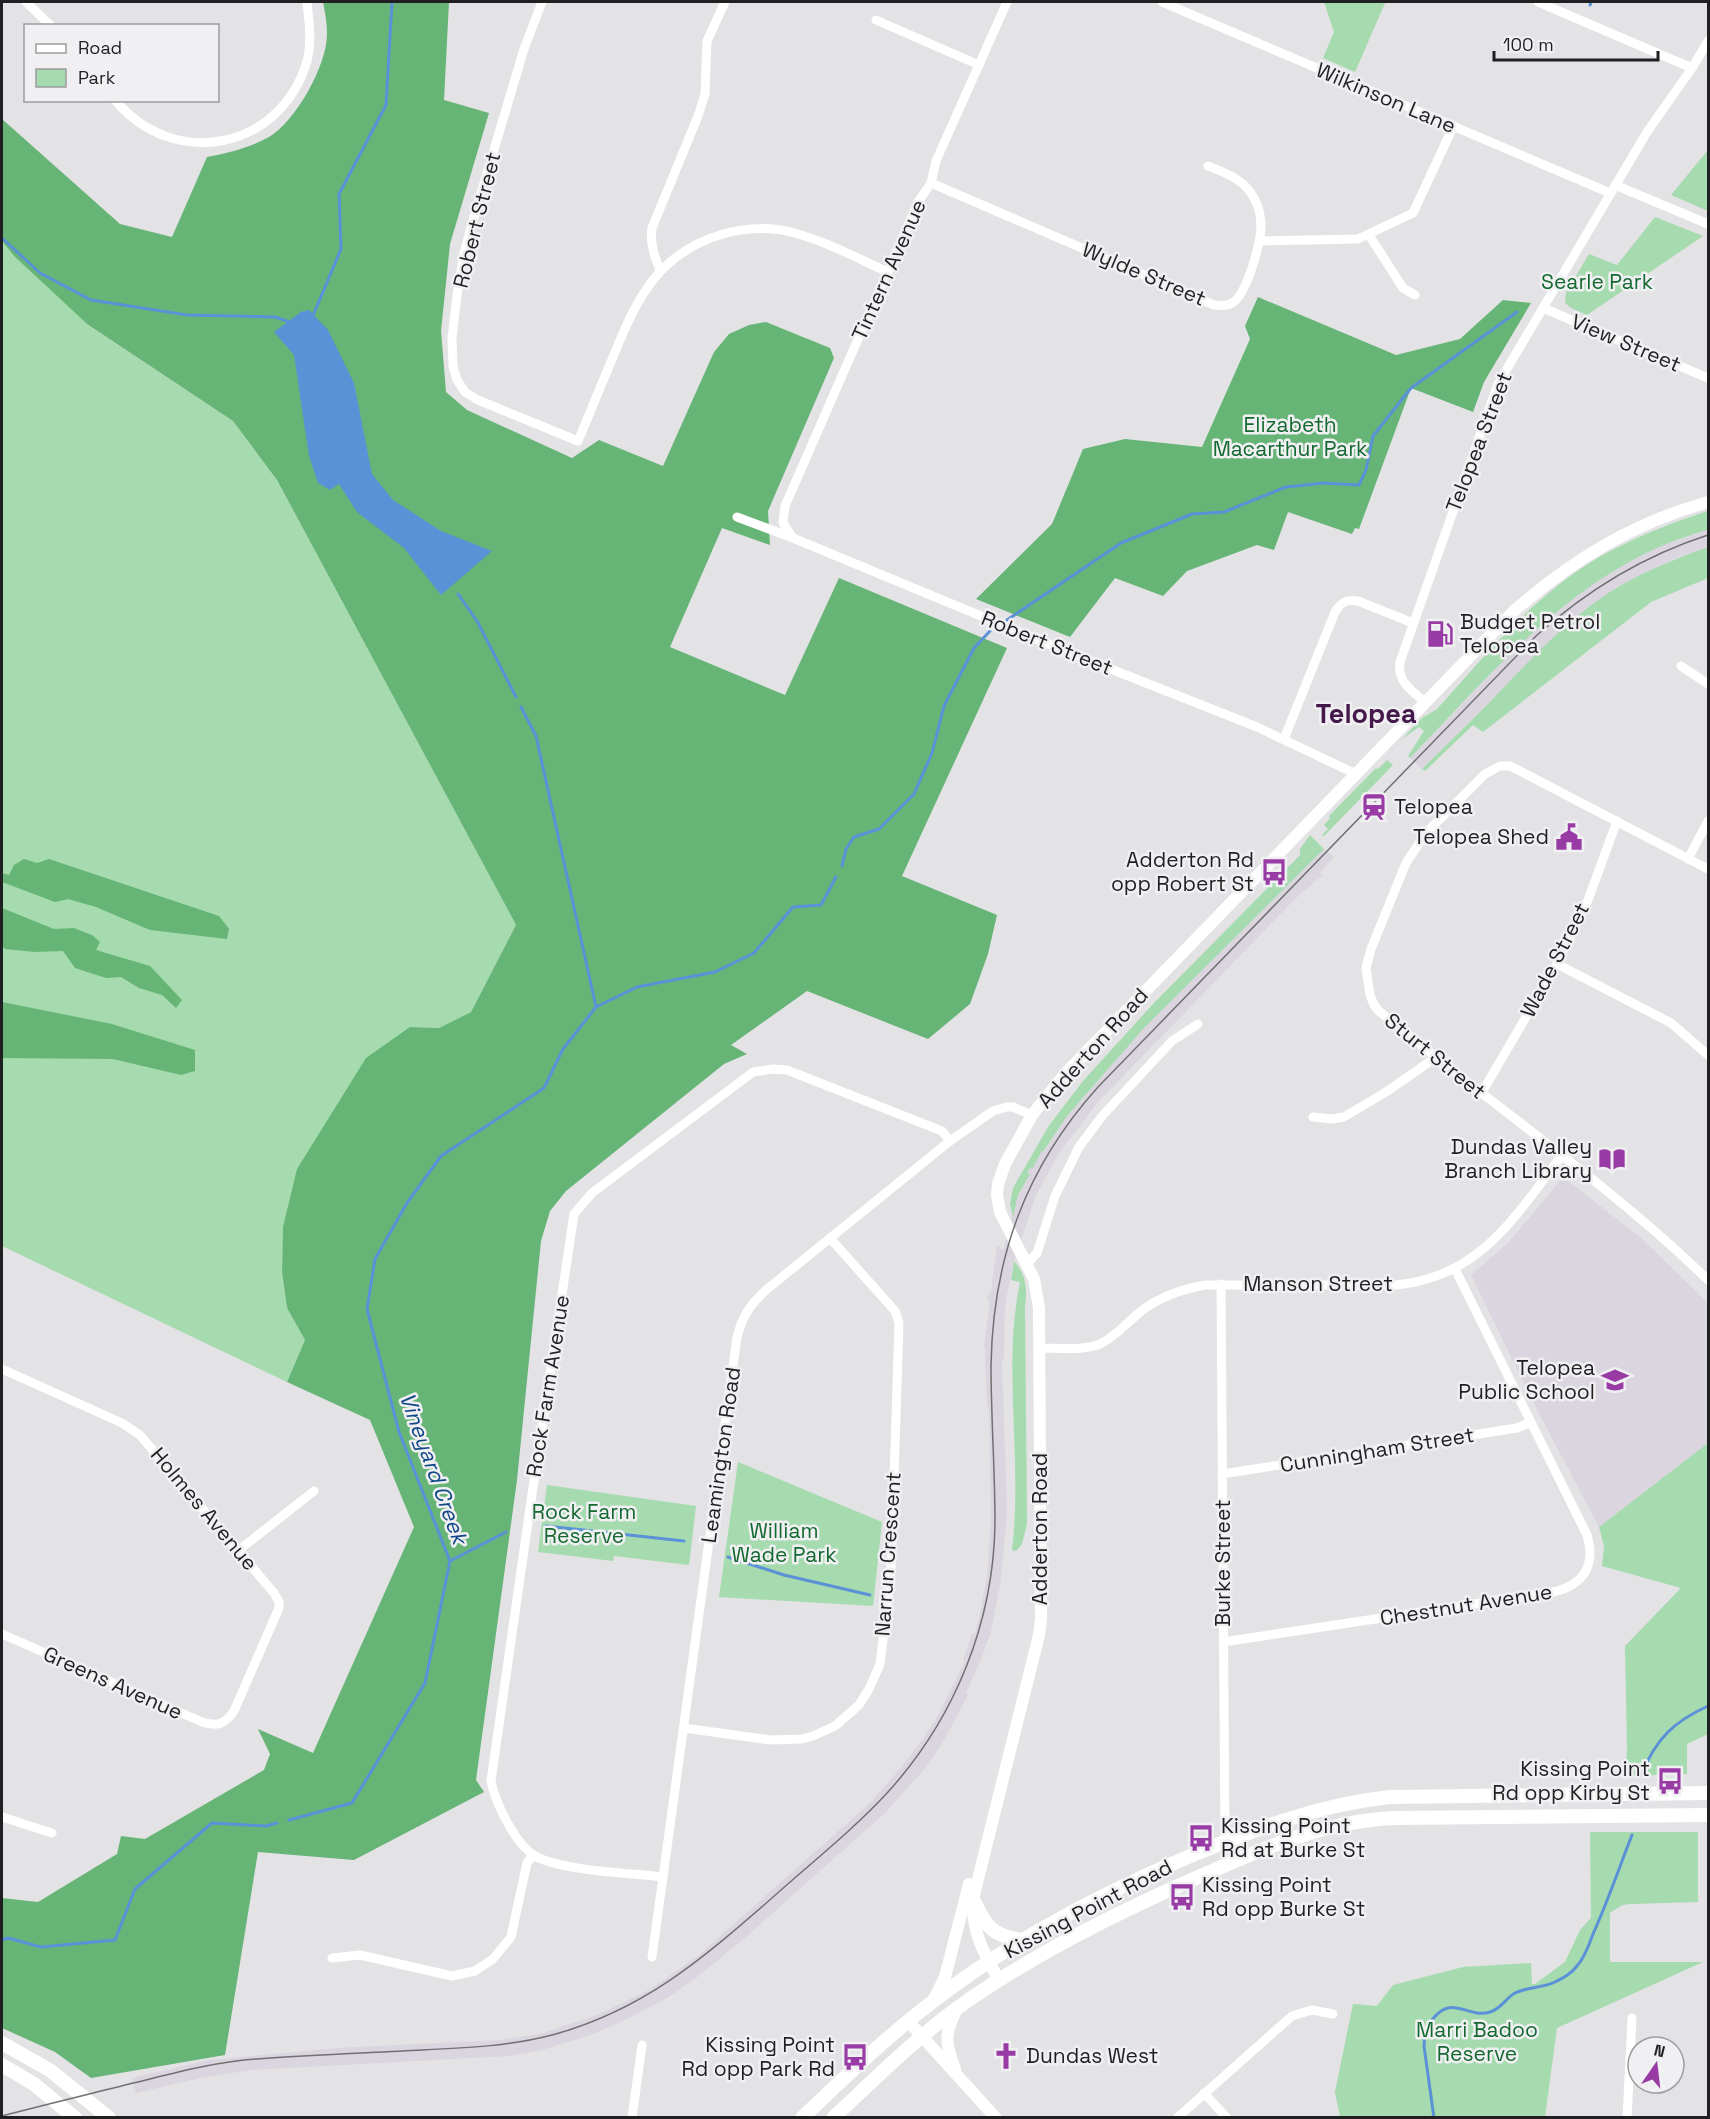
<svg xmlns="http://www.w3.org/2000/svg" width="1710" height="2119" font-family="'Space Grotesk',sans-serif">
  <rect width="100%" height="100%" fill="#e3e2e5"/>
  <g fill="#dad5df">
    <polygon points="1708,530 1708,547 1674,559 1634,578 1599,600 1569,623 1422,769 1410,758 1522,642 1587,587 1627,562 1660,546"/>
    <polygon points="1324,849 1334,857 1320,873 1323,875 1299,895 1098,1102 1059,1153 1036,1195 1014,1261 1005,1305 1004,1359 1002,1360 1007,1511 1001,1580 991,1631 982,1657 966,1693 968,1695 943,1742 926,1767 886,1812 747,1936 696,1978 667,1998 627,2019 593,2034 542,2050 509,2056 251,2070 200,2078 136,2093 132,2078 209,2060 338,2048 500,2040 540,2034 600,2014 649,1990 698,1956 870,1803 899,1770 919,1744 939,1714 965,1661 963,1660 972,1633 975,1634 981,1610 987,1576 991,1518 989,1408 987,1408 985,1349 984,1346 990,1302 987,1299 988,1295 991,1292 997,1245 1003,1250 1018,1195 1029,1174 1027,1173 1030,1167 1032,1168 1042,1151 1044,1152 1067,1116 1144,1028"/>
    <polygon points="1560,1181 1568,1181 1640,1237 1708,1303 1708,1443 1599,1527 1535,1406 1471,1275 1508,1243"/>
  </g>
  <g fill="#a5dbae">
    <polygon points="1324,2 1385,3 1355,72 1323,58 1334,32"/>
    <polygon points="1708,150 1708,211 1671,195"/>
    <polygon points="1655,217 1703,236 1587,315 1571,308 1565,303 1566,293 1589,254 1617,265"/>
    <polygon points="2,241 14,256 87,324 233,421 277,480 516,925 471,1012 439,1028 410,1027 283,1227 282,1272 287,1308 305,1340 287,1382 2,1246"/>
    <path d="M1708 511V530C1582 563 1497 668 1410 758L1408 756 1424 731 1419 727 1402 739 1422 718 1437 709C1475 667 1512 622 1556 587 1600 551 1655 528 1708 511Z"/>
    <path d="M1708 547V578L1651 602 1483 732 1473 725 1425 771 1422 769C1443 748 1464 728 1484 708 1521 670 1555 631 1597 601 1631 576 1670 561 1708 547Z"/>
    <polygon points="1387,760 1393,765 1324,836 1322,835 1328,829 1324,825 1330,818 1329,816 1376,768 1378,769"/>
    <polygon points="1310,835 1324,849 1144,1028 1067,1116 1043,1152 1042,1151 1032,1169 1030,1168 1027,1173 1030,1174 1018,1195 1013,1217 1010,1204 1013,1188 1048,1127 1083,1081 1153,1004 1300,855 1300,849"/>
    <path d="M1014 1261C1027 1276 1027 1289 1025 1308L1027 1524 1022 1544 1016 1551 1012 1550C1023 1461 1002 1370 1020 1282L1011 1280Z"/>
    <polygon points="1708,1443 1708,1734 1687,1744 1687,1774 1625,1776 1627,1749 1625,1646 1681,1588 1602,1566 1604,1546 1599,1527"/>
    <polygon points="738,1462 882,1522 873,1606 719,1597"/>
    <polygon points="547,1485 696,1506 689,1565 614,1556 613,1561 538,1552"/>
    <polygon points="1590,1832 1698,1832 1698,1902 1631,1904 1622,1905 1610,1913 1610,1962 1703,1962 1557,2028 1545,2117 1340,2117 1335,2092 1353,2004 1377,2006 1393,1985 1463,1967 1531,1963 1532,1984 1535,1984 1565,1962 1580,1930 1591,1918"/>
  </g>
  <g fill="#66b576">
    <path d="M323 2H449L444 100 489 113 450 244 441 331 446 392 467 410 572 458 599 440 663 466 714 352 729 334 749 325 766 322 830 348 834 358 768 511 770 545 722 528 670 647 785 695 839 578 1007 648 902 876 997 915 988 954 970 1004 928 1039 807 991 731 1045 747 1054 724 1064 566 1191 550 1211 541 1241 517 1480 476 1780 484 1792 354 1860 258 1852 225 2055 91 2078 55 2052 2 2028V1898L38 1902 117 1854 121 1836 145 1839 264 1770 270 1754 258 1729 313 1753 414 1527 370 1420 287 1382 305 1340 287 1308 282 1272 283 1227 297 1169 366 1058 410 1027 439 1028 471 1012 516 925 277 480 233 421 87 324 14 256 2 241V119L120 224 172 237 207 157C229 153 249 148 269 137 296 121 327 65 327 34 327 23 325 12 323 2Z"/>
    <polygon points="1258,297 1396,355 1460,339 1503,300 1531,303 1484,382 1473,412 1411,388 1359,529 1355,528 1352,534 1288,512 1274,550 1257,545 1187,571 1163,596 1115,578 1070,637 976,599 1052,524 1083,449 1125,439 1202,447 1250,339 1245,326"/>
    <polygon points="24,859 37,863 49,859 219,916 229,929 227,939 150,930 96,907 68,899 55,902 2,882 2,873 9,875 14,865"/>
    <polygon points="2,908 54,929 74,928 92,935 100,942 96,950 150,966 182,1000 176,1008 162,995 139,988 121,977 106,978 75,968 63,951 35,952 5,949 2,946"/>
    <polygon points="2,1002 112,1024 195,1050 195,1071 181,1075 113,1059 2,1058"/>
  </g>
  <polygon fill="#5b91d7" points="309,310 328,330 354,383 372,474 393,500 441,531 492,551 441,595 404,548 357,512 339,484 330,490 318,483 309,456 294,355 274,332 301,312"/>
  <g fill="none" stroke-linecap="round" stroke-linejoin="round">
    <g stroke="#5b91d7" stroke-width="3">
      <polyline points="1590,5 1591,2"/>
      <polyline points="2,238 40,273 91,300 187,315 275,317 290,322"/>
      <polyline points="312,318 341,249 339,194 386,105 392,2"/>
      <polyline points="458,594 477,621 516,697"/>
      <polyline points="1007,620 1121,543 1192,514 1224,512 1286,487 1324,483 1359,485 1366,470 1373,436 1411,388 1517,312"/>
      <polyline points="521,707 536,736 596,1007"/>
      <polyline points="842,866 846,849 854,837 879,829 914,794 932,753 944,706 974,648 990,631"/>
      <polyline points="546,1526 684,1541"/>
      <polyline points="728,1557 784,1575 870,1595"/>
      <polyline points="450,1561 506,1532"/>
      <path d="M1641 1775C1656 1739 1673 1722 1708 1706"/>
      <polyline points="289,1820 352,1803 425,1683 450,1561 399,1432 367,1309 375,1259 407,1203 441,1156 544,1088 563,1049 596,1007 637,987 715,972 754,953 793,907 821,905 836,877"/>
      <polyline points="2,1940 8,1938 41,1947 115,1940 135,1889 212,1823 266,1826 277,1823"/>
      <path d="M1434 2118 1424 2046C1424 2036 1426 2029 1432 2020 1452 1993 1467 2019 1490 2012 1501 2009 1506 1998 1515 1993 1527 1987 1543 1988 1555 1982 1563 1978 1571 1974 1577 1966 1585 1957 1589 1945 1593 1934 1608 1901 1619 1868 1632 1835"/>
    </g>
    <g stroke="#fff" stroke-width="9">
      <polyline points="26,2 51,26"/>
      <path d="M542 2 524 49 476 210 464 253 457 295 452 338 453 366 457 380 465 392 478 400 578 441C590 413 601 385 613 357 637 298 658 253 723 234 746 227 773 227 795 233 827 242 857 258 888 272"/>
      <polyline points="1162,2 1610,193"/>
      <polyline points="1538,2 1692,68"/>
      <polyline points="876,20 979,65"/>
      <path d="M115 100C174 171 281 150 307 61 312 42 309 21 307 2"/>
      <path d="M931 183 1214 305C1220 305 1226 307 1232 303 1247 295 1260 244 1261 227 1261 219 1259 208 1255 200 1246 180 1226 173 1208 166"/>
      <polyline points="1615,185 1708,224"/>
      <polyline points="1369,235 1403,288 1415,295"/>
      <polyline points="1260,241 1358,239 1413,213 1453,127"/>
      <path d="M660 270C654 255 650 244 652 228L698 116 705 94 707 41 725 2"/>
      <polyline points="1543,308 1708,378"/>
      <polyline points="737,517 793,538 1063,650 1257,727 1356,774"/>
      <polyline points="793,538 783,523 785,506 918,202 931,183 936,161 1007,2"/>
      <polyline points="1681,666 1708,684"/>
      <path d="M1425 702C1411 690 1397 682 1400 662L1498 384 1647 132 1692 68 1708 41"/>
      <path d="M1284 739 1335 612C1341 602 1347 599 1358 601L1413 623"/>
      <polyline points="1688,859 1708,821"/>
      <path d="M1708 869 1520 771 1510 766H1500L1485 774 1426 833 1406 863 1371 949 1366 968 1370 995 1374 1005 1379 1011C1487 1102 1606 1181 1708 1280"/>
      <polyline points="1557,964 1671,1023 1708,1055"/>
      <polyline points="1481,1094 1557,964 1588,900 1617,821"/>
      <polyline points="1313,1117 1332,1119 1344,1117 1386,1092 1435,1058"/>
      <polyline points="1027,1264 1037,1253 1055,1196 1079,1147 1103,1115 1172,1041 1198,1024"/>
      <polyline points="1221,1284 1225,1842"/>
      <path d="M1040 1348C1059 1348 1082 1351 1100 1344 1117 1336 1129 1320 1144 1309 1162 1296 1183 1289 1205 1285H1395C1479 1278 1515 1217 1562 1155"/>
      <path d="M2 1369 122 1423 140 1435 274 1593 279 1602V1608L234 1711C225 1724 217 1727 202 1722L2 1634"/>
      <polyline points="1222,1474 1517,1428 1531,1422"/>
      <polyline points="239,1550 314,1491"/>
      <path d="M1223 1642 1553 1592C1584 1585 1596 1565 1587 1535L1455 1269"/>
      <polyline points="684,1728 770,1740 802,1739 813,1736 835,1726 859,1705 869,1689 880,1664 891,1572 899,1323 895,1311 830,1238"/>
      <polyline points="2,1817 52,1833"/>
      <path d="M663 1877C630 1873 562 1871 535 1856 515 1844 495 1802 491 1781L531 1501 574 1214 592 1193 753 1072 773 1069 787 1070 942 1131 950 1141"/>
      <path d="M652 1957 737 1337C743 1315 749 1306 766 1290L950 1141 993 1111 1006 1107H1013L1032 1115"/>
      <polyline points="332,1958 360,1955 452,1976 475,1971 493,1959 511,1937 527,1863 533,1855"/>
      <polyline points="1204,2093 1227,2118"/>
      <polyline points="632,2118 642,2045"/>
      <polyline points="1177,2118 1292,2016 1312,2010 1333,2014"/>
      <polyline points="1627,2118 1632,2018"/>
    </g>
    <g stroke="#fff" stroke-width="12">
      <path d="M999 1980C984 1954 971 1930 973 1899L1039 1635 1041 1619 1039 1308 1034 1279 1000 1212 997 1195 998 1184 1005 1164 1032 1115 1065 1074 1515 610C1574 559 1633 523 1708 502"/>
      <polyline points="934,1999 945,1977 969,1884"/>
      <polyline points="908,2021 996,2118"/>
      <path d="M955 2069C945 2043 944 2034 957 2009"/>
    </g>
    <g stroke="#fff" stroke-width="14">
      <path d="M973 1899C986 1927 992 1936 1023 1940"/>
      <polyline points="2,2043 51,2071 109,2118"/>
      <polyline points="2,2065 34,2084 75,2118"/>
      <path d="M802 2118C844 2078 885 2038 931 2003 1010 1941 1102 1893 1195 1854 1258 1828 1322 1804 1390 1797L1708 1793"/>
      <path d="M833 2118C877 2077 921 2033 970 1999 1043 1949 1122 1910 1203 1875 1266 1847 1323 1822 1393 1818L1708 1815"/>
    </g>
    <path stroke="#717072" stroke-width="1.5" d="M2 2116C44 2105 86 2095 129 2084 171 2074 213 2062 257 2059 312 2055 367 2053 422 2050 466 2048 510 2046 552 2035 644 2010 702 1959 772 1898 811 1863 853 1830 888 1792 955 1718 994 1622 995 1522 995 1470 991 1417 991 1365 993 1257 1026 1167 1098 1087L1536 636C1587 590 1643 556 1708 535"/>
  </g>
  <defs>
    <symbol id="fuel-bare" viewBox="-9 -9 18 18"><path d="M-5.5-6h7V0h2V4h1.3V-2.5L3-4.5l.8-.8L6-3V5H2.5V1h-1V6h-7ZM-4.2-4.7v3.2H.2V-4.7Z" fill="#983ba5" stroke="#f0eff2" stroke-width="2.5" paint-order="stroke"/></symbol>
    <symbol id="station-bare" viewBox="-9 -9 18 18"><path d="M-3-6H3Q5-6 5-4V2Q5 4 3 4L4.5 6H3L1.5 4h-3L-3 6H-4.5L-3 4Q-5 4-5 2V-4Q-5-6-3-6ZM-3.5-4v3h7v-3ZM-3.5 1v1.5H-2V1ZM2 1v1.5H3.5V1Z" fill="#983ba5" stroke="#f0eff2" stroke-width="2.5" paint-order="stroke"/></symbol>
    <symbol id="civic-bare" viewBox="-9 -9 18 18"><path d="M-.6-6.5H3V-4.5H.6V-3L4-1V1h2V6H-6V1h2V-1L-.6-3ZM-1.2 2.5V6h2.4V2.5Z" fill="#983ba5" stroke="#f0eff2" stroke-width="2.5" paint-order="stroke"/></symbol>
    <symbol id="bus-bare" viewBox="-9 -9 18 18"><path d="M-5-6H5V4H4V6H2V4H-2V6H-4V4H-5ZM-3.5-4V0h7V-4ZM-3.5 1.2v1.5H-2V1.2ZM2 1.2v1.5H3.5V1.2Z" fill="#983ba5" stroke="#f0eff2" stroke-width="2.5" paint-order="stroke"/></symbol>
    <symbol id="library-bare" viewBox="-9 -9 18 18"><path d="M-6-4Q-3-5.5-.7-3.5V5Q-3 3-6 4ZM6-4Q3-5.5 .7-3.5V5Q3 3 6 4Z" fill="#983ba5" stroke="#f0eff2" stroke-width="2.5" paint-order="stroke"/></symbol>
    <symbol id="school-bare" viewBox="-9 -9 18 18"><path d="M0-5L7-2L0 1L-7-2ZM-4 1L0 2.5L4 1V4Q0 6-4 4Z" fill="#983ba5" stroke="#f0eff2" stroke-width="2.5" paint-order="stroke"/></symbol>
    <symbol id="church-bare" viewBox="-9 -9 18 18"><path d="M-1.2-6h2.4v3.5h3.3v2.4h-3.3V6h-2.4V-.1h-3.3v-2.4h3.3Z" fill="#983ba5" stroke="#f0eff2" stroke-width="2.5" paint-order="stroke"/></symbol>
  </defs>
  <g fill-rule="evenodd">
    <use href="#fuel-bare" x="1421" y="615" width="38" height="38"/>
    <use href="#station-bare" x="1355" y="788" width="38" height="38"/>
    <use href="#civic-bare" x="1550" y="818" width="38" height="38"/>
    <use href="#bus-bare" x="1255" y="853" width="38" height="38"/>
    <use href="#library-bare" x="1593" y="1140" width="38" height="38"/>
    <use href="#school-bare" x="1596" y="1361" width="38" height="38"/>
    <use href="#bus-bare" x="1651" y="1762" width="38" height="38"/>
    <use href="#bus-bare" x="1182" y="1819" width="38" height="38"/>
    <use href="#bus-bare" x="1163" y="1878" width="38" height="38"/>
    <use href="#church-bare" x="987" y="2037" width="38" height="38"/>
    <use href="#bus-bare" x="836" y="2038" width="38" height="38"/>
  </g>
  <g text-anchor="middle" stroke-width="5" stroke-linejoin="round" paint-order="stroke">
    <g font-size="21" fill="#201f21" stroke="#f0eff2">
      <text transform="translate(1386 98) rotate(23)" y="7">Wilkinson Lane</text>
      <text transform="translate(477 220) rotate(-76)" y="7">Robert Street</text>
      <text transform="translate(889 270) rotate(-66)" y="7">Tintern Avenue</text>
      <text transform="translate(1144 274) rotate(23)" y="7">Wylde Street</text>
      <text transform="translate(1626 343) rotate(23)" y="7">View Street</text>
      <text transform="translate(1479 442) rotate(-69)" y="7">Telopea Street</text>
      <text transform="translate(1047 643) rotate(22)" y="7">Robert Street</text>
      <text transform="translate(1555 960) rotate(-63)" y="7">Wade Street</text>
      <text transform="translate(1093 1048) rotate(-48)" y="7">Adderton Road</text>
      <text transform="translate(1435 1056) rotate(39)" y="7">Sturt Street</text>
      <text x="1318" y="1291">Manson Street</text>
      <text transform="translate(548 1386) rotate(-81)" y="7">Rock Farm Avenue</text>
      <text transform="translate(1377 1450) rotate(-9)" y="7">Cunningham Street</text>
      <text transform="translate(721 1455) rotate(-82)" y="7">Leamington Road</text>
      <text transform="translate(204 1509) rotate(50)" y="7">Holmes Avenue</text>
      <text transform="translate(1040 1529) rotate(-90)" y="7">Adderton Road</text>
      <text transform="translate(888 1554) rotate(-86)" y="7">Narrun Crescent</text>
      <text transform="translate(1223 1563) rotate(-90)" y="7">Burke Street</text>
      <text transform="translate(1466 1605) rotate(-9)" y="7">Chestnut Avenue</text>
      <text transform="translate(113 1683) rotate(24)" y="7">Greens Avenue</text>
      <text transform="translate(1088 1909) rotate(-28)" y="7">Kissing Point Road</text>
    </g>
    <g font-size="21" fill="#13692f" stroke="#f0eff2">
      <text x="1597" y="289">Searle Park</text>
      <text x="1290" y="432">Elizabeth<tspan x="1290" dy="24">Macarthur Park</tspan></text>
      <text x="584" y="1519">Rock Farm<tspan x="584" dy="24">Reserve</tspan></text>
      <text x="784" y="1538">William<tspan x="784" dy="24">Wade Park</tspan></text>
      <text x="1477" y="2037">Marri Badoo<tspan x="1477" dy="24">Reserve</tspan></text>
    </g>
    <g font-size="21" fill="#201f21" stroke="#f0eff2" text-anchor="end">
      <text x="1460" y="629" text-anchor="start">Budget Petrol<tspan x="1460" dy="24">Telopea</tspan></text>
      <text x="1394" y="814" text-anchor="start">Telopea</text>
      <text x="1549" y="844">Telopea Shed</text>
      <text x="1254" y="867">Adderton Rd<tspan x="1254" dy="24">opp Robert St</tspan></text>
      <text x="1592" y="1154">Dundas Valley<tspan x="1592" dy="24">Branch Library</tspan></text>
      <text x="1595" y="1375">Telopea<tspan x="1595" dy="24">Public School</tspan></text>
      <text x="1650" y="1776">Kissing Point<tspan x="1650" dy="24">Rd opp Kirby St</tspan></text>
      <text x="1221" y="1833" text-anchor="start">Kissing Point<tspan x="1221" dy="24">Rd at Burke St</tspan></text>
      <text x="1202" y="1892" text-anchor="start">Kissing Point<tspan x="1202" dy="24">Rd opp Burke St</tspan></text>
      <text x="835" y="2052">Kissing Point<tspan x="835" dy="24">Rd opp Park Rd</tspan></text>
      <text x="1026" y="2063" text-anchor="start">Dundas West</text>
    </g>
    <g font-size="22" font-style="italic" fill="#104887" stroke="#f0eff2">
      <text transform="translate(434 1468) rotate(70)" y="8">Vineyard Creek</text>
    </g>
    <g font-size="27" font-weight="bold" fill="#44184a" stroke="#f0eff2">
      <text x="1366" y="723">Telopea</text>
    </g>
  </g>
  <rect width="1710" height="2119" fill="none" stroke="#201f21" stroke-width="6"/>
  <rect x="24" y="24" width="195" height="78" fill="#f0eff2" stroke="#9d9c9e" stroke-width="1.5"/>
  <rect x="36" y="44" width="30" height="9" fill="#ffffff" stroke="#9d9c9e" stroke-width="1.5"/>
  <text x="78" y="54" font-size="18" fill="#201f21">Road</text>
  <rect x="36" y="69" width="30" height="18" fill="#a5dbae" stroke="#9d9c9e" stroke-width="1.5"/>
  <text x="78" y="84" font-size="18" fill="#201f21">Park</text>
  <g transform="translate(1656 2065) rotate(14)"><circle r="28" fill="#f0eff2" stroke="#9d9c9e" stroke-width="1.5"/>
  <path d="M0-4.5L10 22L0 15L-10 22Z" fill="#983ba5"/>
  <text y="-9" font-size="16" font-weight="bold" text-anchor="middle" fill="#201f21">N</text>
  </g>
  <path d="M1494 51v9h164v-9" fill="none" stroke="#201f21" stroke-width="3"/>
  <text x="1503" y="51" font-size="18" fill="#201f21" stroke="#f0eff2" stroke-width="4.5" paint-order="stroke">100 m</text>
</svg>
